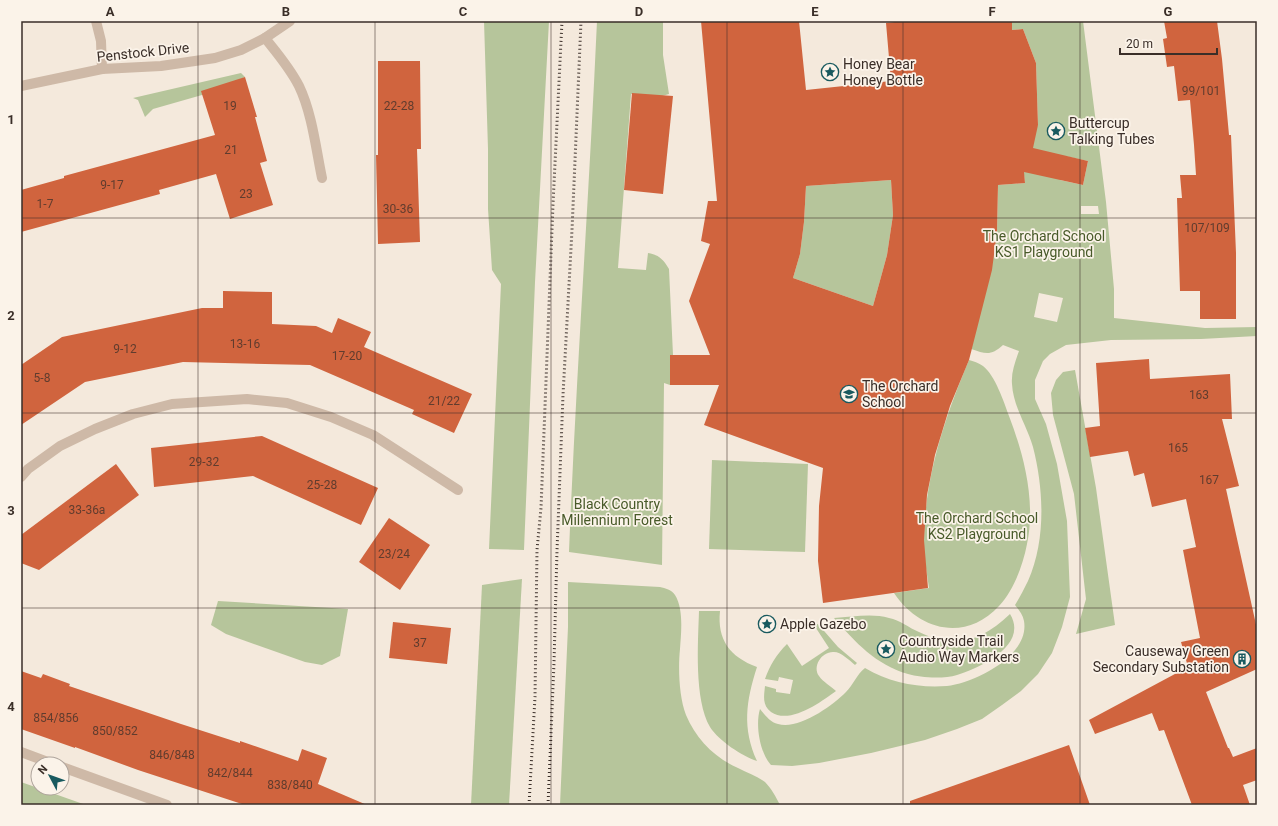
<svg xmlns="http://www.w3.org/2000/svg" width="1278" height="826" font-family="Roboto,sans-serif">
  <rect width="100%" height="100%" fill="#f4e9dc"/>
  <g fill="#b6c59b" fill-rule="evenodd">
    <polygon points="484,21 549,21 535,282 524,550 489,549 501,284 492,270 488,209 488,149"/>
    <path d="M597 21H663V55L669 94 662 96 631 94 618 268 646 270 648 253C659 255 663 259 669 269L673 355H670V385L664 383 662 565 569 552C576 375 589 198 597 21Z"/>
    <path d="M1012 21H1083L1106 202 1114 289V318L1205 328 1257 327V336L1201 339 1111 340 1066 345 1050 354 1043 361 1035 380V399L1046 424 1057 464 1067 521 1070 597 1062 627 1052 653 1038 674 1021 691 1002 705 982 719 957 729 925 740 871 753 819 763 792 766 771 765C760 753 755 725 760 709 765 715 770 722 778 724 799 730 832 706 846 692 853 685 857 674 865 668 890 683 918 688 947 686 974 683 1030 656 1024 621 1023 615 1019 610 1015 605 1020 597 1024 589 1028 581 1046 540 1044 490 1033 447 1027 426 1013 406 1012 384 1011 373 1015 362 1019 351L1003 345C991 356 986 354 971 349L992 263 997 232 998 185 1025 183 1021 150 1038 125 1036 63 1023 29 1012 30ZM1065 156 1088 161 1083 185 1060 180ZM1081 206H1098L1099 214H1081ZM1039 293 1063 298 1057 322 1034 317Z"/>
    <polygon points="241,73 245,77 202,95 153,109 145,117 138,100 133,98"/>
    <polygon points="891,180 893,215 887,255 873,306 793,278 800,254 804,222 806,186"/>
    <path d="M969 360C973 361 979 363 983 366 995 375 1004 402 1009 416 1024 455 1036 502 1027 544 1023 565 1014 590 999 606 966 642 919 631 894 593L929 588C927 572 923 555 924 539 925 476 945 417 969 360Z"/>
    <polygon points="1075,370 1096,488 1115,625 1076,634 1086,599 1074,494 1053,415 1051,393 1056,380 1063,372"/>
    <polygon points="712,460 808,464 805,552 709,549"/>
    <polygon points="522,579 509,805 471,805 482,585"/>
    <path d="M568 582 660 587C665 588 672 590 675 595 684 609 681 634 680 649 678 668 679 697 686 715 696 739 715 758 738 768 747 773 757 776 765 782 771 788 776 797 780 805H560L568 627Z"/>
    <polygon points="218,601 348,609 340,656 322,665 305,662 226,634 211,625"/>
    <path d="M699 611H720C717 640 730 657 757 667 746 701 742 728 757 761 742 756 719 741 710 727 694 699 698 643 699 611Z"/>
    <path d="M1010 614C1029 645 980 668 957 675 944 679 921 678 908 674 876 665 855 642 834 618 852 617 872 613 889 618 900 620 909 628 919 632 957 650 981 641 1010 614Z"/>
    <path d="M818 624 838 647 857 663 855 665C849 660 841 652 834 652 822 651 812 666 819 676 823 682 831 686 836 691 821 702 790 725 771 712 762 705 764 696 765 686L776 689V692L790 694 793 680 779 677 778 681 765 679C770 665 776 655 787 644L802 666 829 648 814 625Z"/>
    <polygon points="21,782 86,805 21,805"/>
  </g>
  <g fill="#d0643e" fill-rule="evenodd">
    <path d="M701 21H799L806 90 891 81 886 23 904 21H1012V30L1023 29 1036 63 1038 125 1033 148 1088 161 1083 185 1024 172 1025 183 998 185 997 232 992 270 969 360 950 406 935 455 927 495 924 540 928 588 823 603 818 561 819 506 823 468 704 425 719 385H670V355H710L689 301 710 244 701 241 708 201H717ZM891 180 893 215 887 255 873 306 793 278 800 254 804 222 806 186Z"/>
    <polygon points="1164,21 1217,21 1222,59 1229,135 1231,135 1236,253 1236,319 1200,319 1200,291 1180,291 1177,198 1182,198 1180,175 1196,175 1194,145 1190,100 1178,101 1174,66 1167,67 1163,39 1167,38"/>
    <polygon points="378,61 420,61 421,149 417,149 420,242 378,244 376,155 378,155"/>
    <polygon points="245,77 257,117 255,117 267,161 260,163 273,205 230,219 216,174 159,190 160,194 21,232 21,190 64,178 64,176 215,135 201,91"/>
    <polygon points="632,93 673,96 663,194 624,190"/>
    <polygon points="223,291 272,292 272,324 316,326 332,333 338,318 371,332 364,347 472,394 454,433 412,414 414,410 310,365 183,362 85,382 21,425 21,365 62,337 202,308 223,308"/>
    <polygon points="1149,359 1150,379 1230,374 1232,419 1222,419 1239,486 1226,489 1257,629 1257,669 1206,692 1228,748 1229,748 1233,757 1257,748 1257,780 1243,785 1250,805 1192,805 1164,730 1159,731 1152,713 1095,734 1089,720 1188,667 1181,642 1200,638 1183,550 1196,547 1186,499 1152,507 1144,473 1134,476 1128,451 1090,457 1085,428 1100,426 1096,363"/>
    <polygon points="262,436 378,488 361,525 253,476 154,487 151,448"/>
    <polygon points="116,464 139,495 39,570 21,563 21,535"/>
    <polygon points="389,518 430,545 400,590 359,562"/>
    <polygon points="393,622 451,628 447,664 389,658"/>
    <polygon points="21,671 41,678 43,674 70,684 69,686 181,724 240,743 240,741 298,761 302,749 327,758 318,784 367,805 245,805 138,770 75,747 75,748 21,729"/>
    <polygon points="1069,745 1090,805 910,805 910,801"/>
  </g>
  <g fill="none" stroke-linecap="round" stroke-linejoin="round">
    <g stroke="#ceb9a7" stroke-width="10">
      <polyline points="96,21 101,41 102,69"/>
      <polyline points="265,38 290,21"/>
      <path d="M21 86 102 69 161 66 215 58 241 50 265 38C277 53 290 68 299 86 312 113 316 149 322 178"/>
      <polyline points="21,477 28,469 60,446 95,429 133,414 172,404 247,399 287,403 331,417 373,435 458,490"/>
      <polyline points="21,752 53,764"/>
      <polyline points="62,767 167,805"/>
    </g>
    <g stroke="#3a2e28" stroke-width="3" stroke-dasharray="1 3" stroke-linecap="butt">
      <polyline points="529,805 535,697 537,550 541,508 553,204 562,21"/>
      <polyline points="548,805 554,663 557,551 563,395 572,230 581,21"/>
    </g>
  </g>
  <path fill="none" stroke="#3a2e28" stroke-width="1" stroke-opacity="0.55" d="M198 21V805M375 21V805M551 21V805M727 21V805M903 21V805M1080 21V805M21 218H1257M21 413H1257M21 608H1257"/>
  <defs>
    <symbol id="sight-ring" viewBox="-11 -11 22 22"><circle r="9.5" fill="#fbf3e9" stroke="#195a5f" stroke-width="1.5"/><path d="M0-6L1.8-2.2L6-1.7L2.9 1.2L3.7 5.4L0 3.3L-3.7 5.4L-2.9 1.2L-6-1.7L-1.8-2.2Z" fill="#195a5f"/></symbol>
    <symbol id="school-ring" viewBox="-11 -11 22 22"><circle r="9.5" fill="#fbf3e9" stroke="#195a5f" stroke-width="1.5"/><path d="M0-5L7-2L0 1L-7-2ZM-4 1L0 2.5L4 1V4Q0 6-4 4Z" fill="#195a5f"/></symbol>
    <symbol id="building-ring" viewBox="-11 -11 22 22"><circle r="9.5" fill="#fbf3e9" stroke="#195a5f" stroke-width="1.5"/><path d="M-4-6H4V6H1V3H-1V6H-4ZM-2.5-4.3h1.7v1.8h-1.7ZM.8-4.3h1.7v1.8H.8ZM-2.5-1h1.7V.8h-1.7ZM.8-1h1.7V.8H.8Z" fill="#195a5f"/></symbol>
  </defs>
  <g fill-rule="evenodd">
    <use href="#sight-ring" x="820" y="62" width="20" height="20"/>
    <use href="#sight-ring" x="1046" y="121" width="20" height="20"/>
    <use href="#school-ring" x="839" y="384" width="20" height="20"/>
    <use href="#sight-ring" x="757" y="614" width="20" height="20"/>
    <use href="#sight-ring" x="876" y="639" width="20" height="20"/>
    <use href="#building-ring" x="1232" y="649" width="20" height="20"/>
  </g>
  <g text-anchor="middle" stroke-width="3.5" stroke-linejoin="round" paint-order="stroke">
    <g font-size="12" fill="#603c2e">
      <text x="1201" y="95">99/101</text>
      <text x="230" y="110">19</text>
      <text x="399" y="110">22-28</text>
      <text x="231" y="154">21</text>
      <text x="112" y="189">9-17</text>
      <text x="246" y="198">23</text>
      <text x="45" y="208">1-7</text>
      <text x="398" y="213">30-36</text>
      <text x="1207" y="232">107/109</text>
      <text x="245" y="348">13-16</text>
      <text x="125" y="353">9-12</text>
      <text x="347" y="360">17-20</text>
      <text x="42" y="382">5-8</text>
      <text x="1199" y="399">163</text>
      <text x="444" y="405">21/22</text>
      <text x="1178" y="452">165</text>
      <text x="204" y="466">29-32</text>
      <text x="1209" y="484">167</text>
      <text x="322" y="489">25-28</text>
      <text x="87" y="514">33-36a</text>
      <text x="394" y="558">23/24</text>
      <text x="420" y="647">37</text>
      <text x="56" y="722">854/856</text>
      <text x="115" y="735">850/852</text>
      <text x="172" y="759">846/848</text>
      <text x="230" y="777">842/844</text>
      <text x="290" y="789">838/840</text>
    </g>
    <g font-size="14" fill="#3a2e28" stroke="#fbf3e9">
      <text transform="translate(143 52) rotate(-6)" y="5">Penstock Drive</text>
    </g>
    <g font-size="14" fill="#3a2e28" stroke="#fbf3e9" text-anchor="start">
      <text x="843" y="69">Honey Bear<tspan x="843" dy="16">Honey Bottle</tspan></text>
      <text x="1069" y="128">Buttercup<tspan x="1069" dy="16">Talking Tubes</tspan></text>
      <text x="862" y="391">The Orchard<tspan x="862" dy="16">School</tspan></text>
      <text x="780" y="629">Apple Gazebo</text>
      <text x="899" y="646">Countryside Trail<tspan x="899" dy="16">Audio Way Markers</tspan></text>
      <text x="1229" y="656" text-anchor="end">Causeway Green<tspan x="1229" dy="16">Secondary Substation</tspan></text>
    </g>
    <g font-size="14" fill="#485a29" stroke="#fbf3e9">
      <text x="1044" y="241">The Orchard School<tspan x="1044" dy="16">KS1 Playground</tspan></text>
      <text x="617" y="509">Black Country<tspan x="617" dy="16">Millennium Forest</tspan></text>
      <text x="977" y="523">The Orchard School<tspan x="977" dy="16">KS2 Playground</tspan></text>
    </g>
  </g>
  <rect width="1278" height="826" fill="none" stroke="#fbf3e9" stroke-width="44"/>
  <g transform="translate(50 776) rotate(311)"><circle r="19" fill="#fbf3e9" stroke="#aea49c"/>
  <path d="M0-3L7 15L0 10L-7 15Z" fill="#195a5f"/>
  <text y="-6" font-size="11" font-weight="bold" text-anchor="middle" fill="#3a2e28">N</text>
  </g>
  <path d="M1120 48v6h97v-6" fill="none" stroke="#3a2e28" stroke-width="2"/>
  <text x="1126" y="48" font-size="12" fill="#3a2e28" stroke="#fbf3e9" stroke-width="3" paint-order="stroke">20 m</text>
  <rect x="22" y="22" width="1234" height="782" fill="none" stroke="#3a2e28" stroke-width="1.5"/>
  <g font-size="13" text-anchor="middle" font-weight="bold" fill="#3a2e28">
    <text x="110" y="16">A</text>
    <text x="286" y="16">B</text>
    <text x="463" y="16">C</text>
    <text x="639" y="16">D</text>
    <text x="815" y="16">E</text>
    <text x="992" y="16">F</text>
    <text x="1168" y="16">G</text>
    <text x="11" y="124">1</text>
    <text x="11" y="320">2</text>
    <text x="11" y="515">3</text>
    <text x="11" y="711">4</text>
  </g>
</svg>
